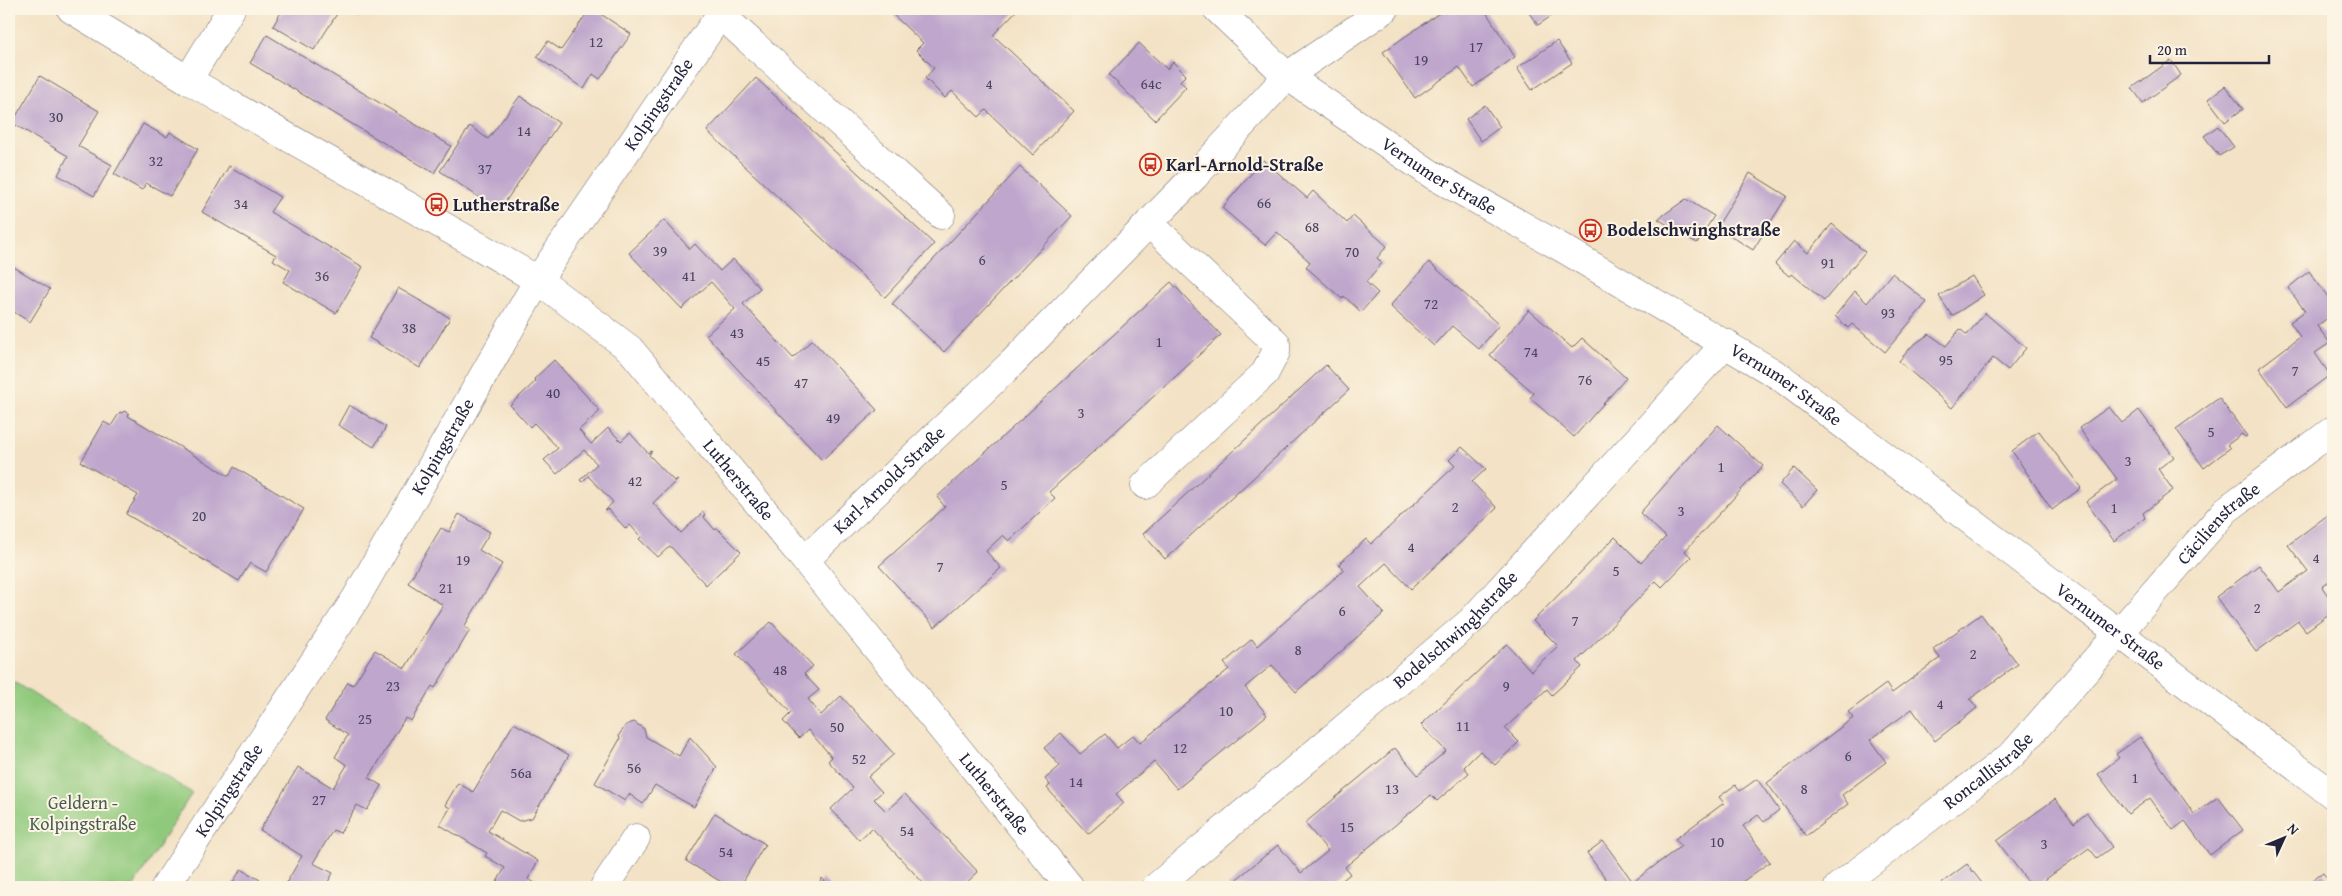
<svg xmlns="http://www.w3.org/2000/svg" width="2342" height="896" font-family="'Gentium Book Plus',serif">
  <rect width="100%" height="100%" fill="#fcf5e5"/>
  <filter id="ink" filterUnits="userSpaceOnUse"><feTurbulence type="fractalNoise" baseFrequency=".02" numOctaves="2"/><feDisplacementMap in="SourceGraphic" scale="10" xChannelSelector="R" yChannelSelector="G"/><feConvolveMatrix kernelMatrix="1 2 1 2 8 2 1 2 1" color-interpolation-filters="sRGB"/></filter>
  <filter id="wash" filterUnits="userSpaceOnUse"><feTurbulence type="fractalNoise" baseFrequency=".0096" numOctaves="4" result="noise"/><feDisplacementMap in="SourceGraphic" scale="20" xChannelSelector="R" yChannelSelector="G"/><feGaussianBlur stdDeviation="1.12" result="paint"/><feColorMatrix in="noise" values="0 0 0 0 0 0 0 0 0 0 0 0 0 0 0 0 0 1.4 0 .05"/><feComposite in="paint" operator="in"/></filter>
  <g filter="url(#wash)">
    <rect width="100%" height="100%" fill="#f3e2c5"/>
    <polygon fill="#90c97c" stroke="#59765c" points="9,679 192,793 133,887 9,887"/>
    <g id="blocks">
      <g fill="#bea6cc">
        <polygon points="283,9 340,9 314,50 273,26"/>
        <polygon points="346,9 361,9 357,15"/>
        <polygon points="590,9 593,9 631,34 600,79 593,74 584,89 537,57 548,41 561,50"/>
        <polygon points="887,9 1018,9 993,35 1074,111 1033,155 986,110 979,117 952,91 945,98 925,78 934,68 916,50 923,43"/>
        <polygon points="1445,9 1484,9 1515,57 1473,87 1459,67 1415,98 1383,52"/>
        <polygon points="1526,9 1562,9 1538,25"/>
        <polygon points="267,35 451,146 434,173 250,63"/>
        <polygon points="1557,41 1572,63 1532,90 1517,68"/>
        <polygon points="1139,43 1167,69 1173,62 1186,75 1180,81 1186,87 1155,120 1109,75"/>
        <polygon points="2171,60 2181,75 2143,103 2132,88"/>
        <polygon points="40,76 99,111 78,146 112,165 94,196 58,175 68,156 12,123"/>
        <polygon points="756,78 934,244 885,297 707,131"/>
        <polygon points="2225,86 2243,109 2225,122 2208,99"/>
        <polygon points="520,96 559,123 499,211 440,171 470,126 488,139"/>
        <polygon points="1485,105 1500,127 1481,141 1466,119"/>
        <polygon points="143,124 167,137 170,132 198,149 170,196 146,183 142,190 114,174"/>
        <polygon points="2218,126 2234,147 2219,156 2204,136"/>
        <polygon points="1263,160 1307,198 1313,191 1347,223 1353,216 1387,246 1377,258 1382,263 1366,282 1378,293 1361,312 1344,296 1342,299 1306,267 1310,262 1277,232 1265,245 1222,208"/>
        <polygon points="229,166 280,197 270,212 363,267 336,313 283,282 290,270 273,260 276,255 202,212"/>
        <polygon points="1020,167 1072,216 944,352 892,304"/>
        <polygon points="1750,173 1787,196 1753,250 1717,227"/>
        <polygon points="1686,199 1714,216 1697,243 1658,219"/>
        <polygon points="664,220 690,249 695,244 720,271 733,259 760,288 743,304 793,358 812,340 877,410 822,460 706,335 735,309 711,282 682,309 629,253"/>
        <polygon points="1832,224 1865,252 1824,301 1792,274 1789,276 1775,264 1794,241 1808,253"/>
        <polygon points="1429,262 1499,325 1479,349 1452,326 1434,346 1390,306"/>
        <polygon points="9,264 50,289 30,322 9,309"/>
        <polygon points="2309,271 2333,304 2333,314 2317,326 2330,343 2315,353 2330,375 2287,407 2259,368 2300,337 2290,322 2305,311 2288,288"/>
        <polygon points="1892,273 1927,302 1885,352 1852,324 1848,328 1835,316 1855,291 1867,303"/>
        <polygon points="1972,276 1984,295 1952,316 1939,296"/>
        <polygon points="1171,282 1221,335 1049,492 1055,498 1009,541 1003,535 986,551 1001,568 935,627 879,566 945,507 937,497"/>
        <polygon points="398,288 450,318 420,368 369,338"/>
        <polygon points="1529,310 1572,348 1582,338 1626,378 1574,437 1530,398 1534,393 1490,355"/>
        <polygon points="1985,313 2026,348 2008,370 1993,358 1952,408 1899,361 1912,346 1929,334 1946,346 1960,329 1967,335"/>
        <polygon points="554,360 600,411 579,430 591,444 608,428 621,441 630,433 648,453 652,451 649,455 674,481 678,479 653,503 681,533 703,512 705,515 703,516 715,530 717,528 741,552 706,585 670,546 658,557 639,539 641,537 630,525 626,529 608,509 605,511 613,502 588,476 582,482 580,480 597,464 584,450 557,474 544,460 558,448 534,423 530,427 510,405 536,381 534,379"/>
        <polygon points="1326,365 1349,390 1165,559 1143,534"/>
        <polygon points="2219,398 2247,436 2245,437 2242,434 2227,445 2230,448 2204,468 2176,429"/>
        <polygon points="349,405 386,427 374,447 338,425"/>
        <polygon points="2109,407 2122,423 2139,410 2174,457 2158,469 2173,490 2143,513 2145,518 2114,541 2086,502 2117,479 2079,428"/>
        <polygon points="124,411 129,414 128,416 229,476 234,467 304,509 266,572 250,563 239,581 126,514 138,495 81,462 104,422 111,426 120,412 122,413"/>
        <polygon points="1718,425 1763,466 1685,551 1691,557 1662,587 1656,581 1577,661 1582,667 1552,695 1547,689 1505,728 1519,742 1495,765 1480,751 1464,767 1469,773 1437,801 1431,795 1345,867 1350,874 1334,887 1227,887 1278,845 1301,873 1328,851 1305,823 1395,748 1418,775 1446,751 1421,725 1507,644 1531,671 1558,646 1533,621 1615,537 1641,563 1653,550 1666,537 1640,513"/>
        <polygon points="2039,431 2081,488 2052,510 2012,451"/>
        <polygon points="1462,447 1486,469 1472,482 1497,508 1411,589 1386,563 1360,587 1384,613 1296,692 1272,665 1245,687 1267,715 1177,789 1154,762 1116,794 1124,803 1088,834 1047,788 1050,785 1045,779 1060,766 1044,748 1061,733 1080,754 1105,734 1117,748 1133,735 1140,743 1229,669 1224,663 1252,639 1257,646 1344,570 1339,564 1366,539 1371,544 1455,466 1449,460"/>
        <polygon points="1794,468 1817,490 1803,506 1780,484"/>
        <polygon points="2333,511 2333,579 2322,587 2333,603 2333,611 2306,631 2298,621 2256,652 2216,597 2259,565 2279,592 2308,571 2288,545"/>
        <polygon points="459,514 490,532 479,550 502,564 464,627 470,630 435,688 432,686 411,721 405,718 369,778 382,786 367,810 357,805 340,833 333,830 313,863 333,873 328,882 337,887 284,887 302,856 260,830 298,767 333,788 347,765 335,757 348,735 325,720 348,682 353,685 375,650 405,668 443,605 408,583 441,528 449,532"/>
        <polygon points="1981,614 2018,664 1970,699 1977,708 1935,741 1912,709 1870,740 1886,762 1842,795 1848,804 1806,836 1767,783 1853,718 1848,712 1886,684 1892,693 1940,658 1933,649"/>
        <polygon points="771,622 813,666 804,674 819,690 808,699 821,715 841,696 894,754 868,777 882,792 874,799 886,811 905,794 978,872 962,887 927,887 872,828 859,840 831,809 853,788 828,761 832,757 808,730 799,738 783,721 791,713 736,654"/>
        <polygon points="634,722 644,729 646,737 679,756 690,737 717,767 694,807 655,785 643,804 629,794 625,801 595,783 620,739 619,735 626,725"/>
        <polygon points="514,723 569,755 532,818 519,821 500,810 488,831 538,861 528,879 542,887 494,887 505,868 485,856 487,853 440,825 450,808 445,805 458,783 473,792"/>
        <polygon points="2140,737 2194,814 2218,797 2243,830 2210,855 2185,821 2173,830 2150,798 2128,814 2098,774 2119,758 2116,754"/>
        <polygon points="1757,779 1779,810 1764,822 1758,815 1743,826 1770,862 1735,887 1612,887 1587,853 1603,841 1633,882 1681,846 1675,839 1724,803 1719,797 1735,785 1740,791"/>
        <polygon points="2055,799 2074,823 2087,813 2112,847 2097,858 2089,848 2035,887 2032,887 1997,841"/>
        <polygon points="715,813 765,844 740,887 730,887 686,861"/>
        <polygon points="1967,864 1985,887 1936,887"/>
        <polygon points="241,869 272,887 230,887"/>
        <polygon points="2323,873 2333,887 2303,887"/>
        <polygon points="822,878 830,887 817,887"/>
      </g>
    </g>
  </g>
  <g filter="url(#ink)">
    <use href="#blocks" fill-opacity="0" stroke="#6b656b" stroke-width="1"/>
    <g fill="none" stroke-linecap="round" stroke-linejoin="round">
      <defs>
        <g id="minor">
          <path id="s1" d="M71 9 188 80 538 280 630 349 805 560 1070 887"/>
          <path id="s2" d="M1217 9 1287 76 1431 174 1564 249 1779 376 2333 795"/>
          <polyline points="720,14 941,215"/>
          <polyline points="188,80 231,9"/>
          <polyline points="1145,485 1265,373 1276,352 1276,343 1149,223"/>
          <path id="s3" d="M805 560 1012 363 1195 176 1287 76 1385 9"/>
          <path id="s4" d="M165 887 356 598 538 280 724 9"/>
          <polyline points="604,887 636,838"/>
          <path id="s5" d="M1156 887 1471 621 1726 343"/>
          <path id="s6" d="M1838 887 2013 754 2226 510 2333 430"/>
        </g>
      </defs>
      <use href="#minor" stroke="#6b656b" stroke-width="29"/>
      <use href="#minor" stroke="#fff" stroke-width="28"/>
    </g>
  </g>
  <defs>
    <symbol id="bus-ring" viewBox="-11 -11 22 22"><circle r="9.5" fill="#fcf5e5" stroke="#c8321e" stroke-width="1.5"/><path d="M-5-6H5V4H4V6H2V4H-2V6H-4V4H-5ZM-3.5-4V0h7V-4ZM-3.5 1.2v1.5H-2V1.2ZM2 1.2v1.5H3.5V1.2Z" fill="#c8321e"/></symbol>
  </defs>
  <g fill-rule="evenodd">
    <use href="#bus-ring" x="1138" y="152" width="25" height="25"/>
    <use href="#bus-ring" x="424" y="192" width="25" height="25"/>
    <use href="#bus-ring" x="1578" y="218" width="25" height="25"/>
  </g>
  <g text-anchor="middle" stroke-width="4" stroke-linejoin="round" paint-order="stroke">
    <g font-size="15" fill="#49435f">
      <text x="596" y="47">12</text>
      <text x="1476" y="52">17</text>
      <text x="1421" y="65">19</text>
      <text x="989" y="89">4</text>
      <text x="1151" y="89">64c</text>
      <text x="56" y="122">30</text>
      <text x="524" y="136">14</text>
      <text x="156" y="166">32</text>
      <text x="485" y="174">37</text>
      <text x="1264" y="208">66</text>
      <text x="241" y="209">34</text>
      <text x="1312" y="232">68</text>
      <text x="660" y="256">39</text>
      <text x="1352" y="257">70</text>
      <text x="982" y="265">6</text>
      <text x="1828" y="268">91</text>
      <text x="322" y="281">36</text>
      <text x="689" y="281">41</text>
      <text x="1431" y="309">72</text>
      <text x="1888" y="318">93</text>
      <text x="409" y="333">38</text>
      <text x="737" y="338">43</text>
      <text x="1159" y="347">1</text>
      <text x="1531" y="357">74</text>
      <text x="1946" y="365">95</text>
      <text x="763" y="366">45</text>
      <text x="2295" y="376">7</text>
      <text x="1585" y="385">76</text>
      <text x="801" y="388">47</text>
      <text x="553" y="398">40</text>
      <text x="1081" y="418">3</text>
      <text x="833" y="423">49</text>
      <text x="2211" y="437">5</text>
      <text x="2128" y="466">3</text>
      <text x="1721" y="472">1</text>
      <text x="635" y="486">42</text>
      <text x="1004" y="490">5</text>
      <text x="1455" y="512">2</text>
      <text x="2114" y="513">1</text>
      <text x="1681" y="516">3</text>
      <text x="199" y="521">20</text>
      <text x="1411" y="552">4</text>
      <text x="2316" y="563">4</text>
      <text x="463" y="565">19</text>
      <text x="940" y="572">7</text>
      <text x="1616" y="576">5</text>
      <text x="446" y="593">21</text>
      <text x="2257" y="613">2</text>
      <text x="1342" y="616">6</text>
      <text x="1575" y="626">7</text>
      <text x="1298" y="655">8</text>
      <text x="1973" y="659">2</text>
      <text x="780" y="675">48</text>
      <text x="393" y="691">23</text>
      <text x="1506" y="691">9</text>
      <text x="1940" y="709">4</text>
      <text x="1226" y="716">10</text>
      <text x="365" y="724">25</text>
      <text x="1463" y="731">11</text>
      <text x="837" y="732">50</text>
      <text x="1180" y="753">12</text>
      <text x="1848" y="761">6</text>
      <text x="859" y="764">52</text>
      <text x="634" y="773">56</text>
      <text x="521" y="778">56a</text>
      <text x="2135" y="783">1</text>
      <text x="1076" y="787">14</text>
      <text x="1392" y="794">13</text>
      <text x="1804" y="794">8</text>
      <text x="319" y="805">27</text>
      <text x="1347" y="832">15</text>
      <text x="907" y="836">54</text>
      <text x="1717" y="847">10</text>
      <text x="2044" y="849">3</text>
      <text x="726" y="857">54</text>
    </g>
    <g font-size="18" fill="#22223b" stroke="#fcf5e5">
      <text dy="6" stroke="none"><textPath href="#s4" startOffset="926">Kolpingstraße</textPath></text>
      <text dy="6" stroke="none"><textPath href="#s2" startOffset="279">Vernumer Straße</textPath></text>
      <text dy="6" stroke="none"><textPath href="#s2" startOffset="684">Vernumer Straße</textPath></text>
      <text dy="6" stroke="none"><textPath href="#s4" startOffset="521">Kolpingstraße</textPath></text>
      <text dy="6" stroke="none"><textPath href="#s1" startOffset="825">Lutherstraße</textPath></text>
      <text dy="6" stroke="none"><textPath href="#s3" startOffset="116">Karl-Arnold-Straße</textPath></text>
      <text dy="6" stroke="none"><textPath href="#s6" startOffset="529">Cäcilienstraße</textPath></text>
      <text dy="6" stroke="none"><textPath href="#s2" startOffset="1089">Vernumer Straße</textPath></text>
      <text dy="6" stroke="none"><textPath href="#s5" startOffset="395">Bodelschwinghstraße</textPath></text>
      <text dy="6" stroke="none"><textPath href="#s6" startOffset="190">Roncallistraße</textPath></text>
      <text dy="6" stroke="none"><textPath href="#s4" startOffset="116">Kolpingstraße</textPath></text>
      <text dy="6" stroke="none"><textPath href="#s1" startOffset="1230">Lutherstraße</textPath></text>
    </g>
    <g font-size="18" font-weight="bold" fill="#22223b" stroke="#fcf5e5" text-anchor="start">
      <text x="1166" y="171">Karl-Arnold-Straße</text>
      <text x="453" y="211">Lutherstraße</text>
      <text x="1607" y="236">Bodelschwinghstraße</text>
    </g>
    <g font-size="18" fill="#485c52" stroke="#fcf5e5">
      <text x="83" y="809">Geldern -<tspan x="83" dy="21">Kolpingstraße</tspan></text>
    </g>
  </g>
  <rect width="2342" height="896" fill="none" stroke="#fcf5e5" stroke-width="30"/>
  <g transform="translate(2284 838) rotate(46)" stroke="#fcf5e5" stroke-width="4" paint-order="stroke">
  <path d="M0-4L9 19L0 12L-9 19Z" fill="#22223b"/>
  <text y="-8" font-size="14" font-weight="bold" text-anchor="middle" fill="#22223b">N</text>
  </g>
  <path d="M2150 55v8h119v-8" fill="none" stroke="#22223b" stroke-width="2.5"/>
  <text x="2157" y="55" font-size="15" fill="#22223b" stroke="#fcf5e5" stroke-width="4" paint-order="stroke">20 m</text>
</svg>
